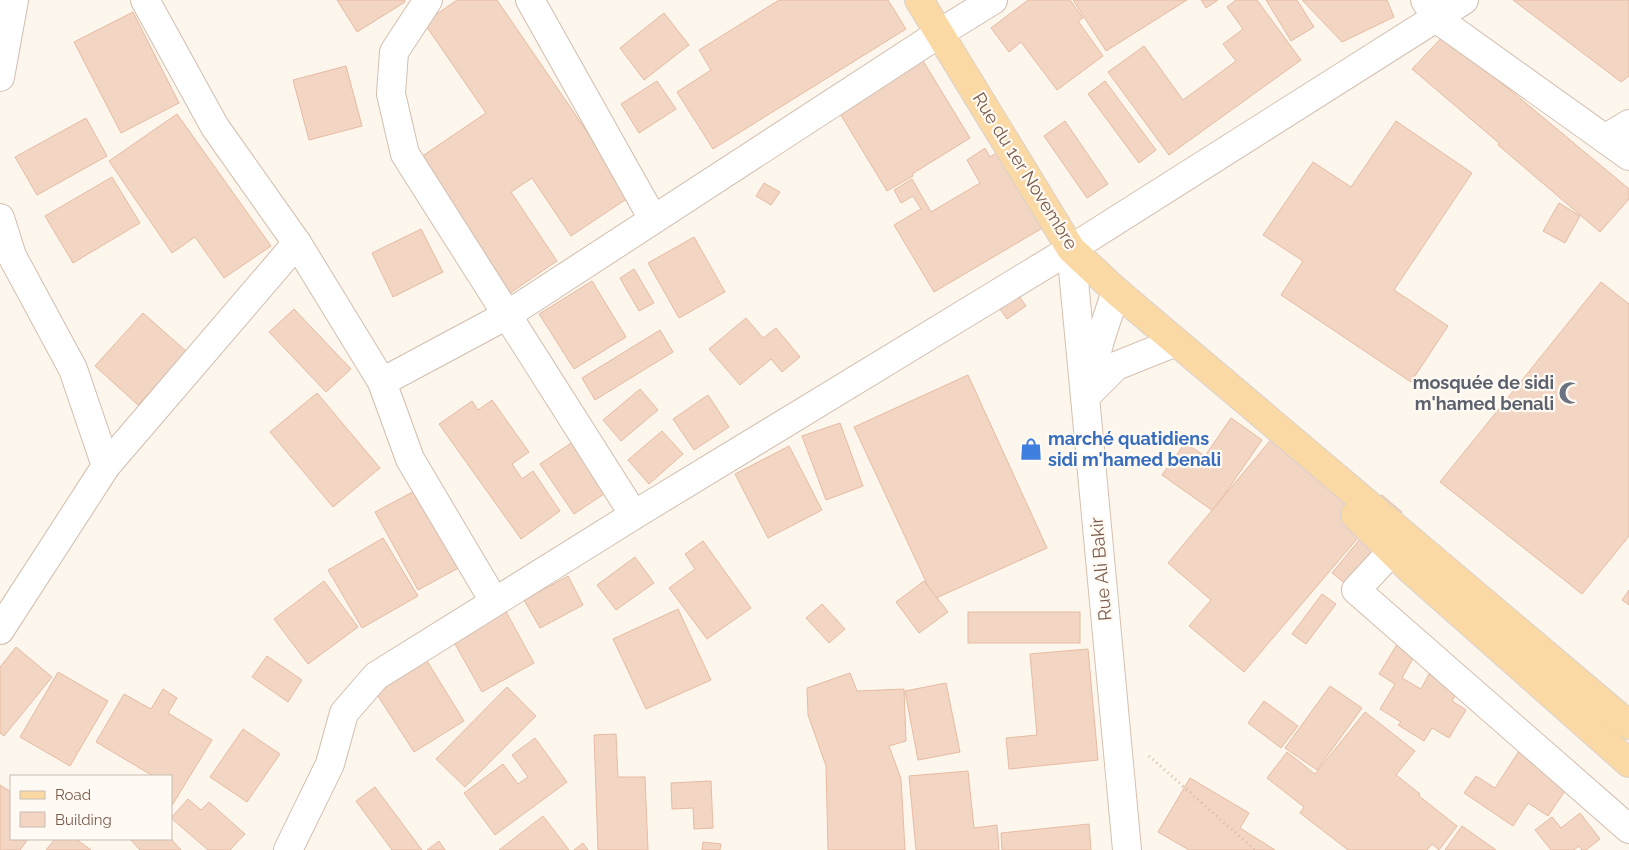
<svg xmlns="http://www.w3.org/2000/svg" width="1629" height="850" font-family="Raleway,sans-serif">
  <rect width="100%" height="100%" fill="#fdf6ec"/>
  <g fill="#f3d5c3" stroke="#e6bba3">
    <polygon points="337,0 404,0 405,2 357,32"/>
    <polygon points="457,0 497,0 631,196 571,236 532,178 511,192 557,261 510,293 418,159 486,113 424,23"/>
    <polygon points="779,0 888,0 906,29 713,149 677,92 711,70 699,50"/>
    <polygon points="1028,0 1070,0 1083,18 1078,21 1103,56 1057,90 1021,42 1009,52 991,28"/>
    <polygon points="1073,0 1187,0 1106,51"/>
    <polygon points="1201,0 1218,0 1206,8"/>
    <polygon points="1236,0 1257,0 1301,60 1169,155 1108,72 1144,46 1183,100 1236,61 1223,44 1243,29 1227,7"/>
    <polygon points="1266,0 1297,0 1314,27 1291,41"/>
    <polygon points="1302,0 1387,0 1394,17 1342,42"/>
    <polygon points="1513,0 1629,0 1629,76 1621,82"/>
    <polygon points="133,12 179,103 121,133 74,42"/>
    <polygon points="664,13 689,45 644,80 620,48"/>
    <polygon points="1447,32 1468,55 1629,189 1629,199 1600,232 1498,145 1499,143 1412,69"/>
    <polygon points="920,56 970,138 912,174 913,176 887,191 836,107"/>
    <polygon points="346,66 362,126 309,140 293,80"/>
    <polygon points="657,81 676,109 639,133 621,104"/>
    <polygon points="1105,81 1156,150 1139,163 1088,94"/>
    <polygon points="177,114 271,246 224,278 195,237 172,253 109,161"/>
    <polygon points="86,118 107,156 37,195 15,157"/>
    <polygon points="1065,121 1108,184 1087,198 1044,136"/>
    <polygon points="1396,121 1472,173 1394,290 1448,326 1411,382 1281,295 1303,261 1263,235 1313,162 1351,187"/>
    <polygon points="1006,147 1051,223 934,292 894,225 921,209 913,196 901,203 894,190 912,179 931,212 980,183 967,160 985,148 990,157"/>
    <polygon points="112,177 140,223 73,263 45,216"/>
    <polygon points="764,183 780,192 771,205 756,196"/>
    <polygon points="1559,203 1580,216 1565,243 1543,231"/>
    <polygon points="421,229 443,272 393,297 372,253"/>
    <polygon points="694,237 725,292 679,318 648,263"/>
    <polygon points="634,269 654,303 639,311 620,278"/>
    <polygon points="592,281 626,337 574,369 539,314"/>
    <polygon points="1601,282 1629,304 1629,536 1582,594 1440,482"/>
    <polygon points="1017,293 1026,306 1007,319 998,306"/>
    <polygon points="294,309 351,369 326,392 269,332"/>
    <polygon points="143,313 187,352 138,405 95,366"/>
    <polygon points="746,318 763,338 776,328 800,357 782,372 771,359 740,385 709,349"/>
    <polygon points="660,330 673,352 595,400 582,378"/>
    <polygon points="968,375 1047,548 934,599 854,427"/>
    <polygon points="640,389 658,410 621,441 603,420"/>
    <polygon points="317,393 380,468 333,507 270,432"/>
    <polygon points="708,395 729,427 694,450 673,419"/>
    <polygon points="492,400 529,452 512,464 522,479 533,471 560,511 521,539 439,424 472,401 478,410"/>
    <polygon points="1231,418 1262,440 1213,511 1162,475 1185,443 1205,456"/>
    <polygon points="840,423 863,486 826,500 802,436"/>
    <polygon points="662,431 683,454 649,484 628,460"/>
    <polygon points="1274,436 1367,513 1382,495 1402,512 1387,530 1374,519 1244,672 1189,626 1211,600 1168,563"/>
    <polygon points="577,439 610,490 574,514 540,464"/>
    <polygon points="789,446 822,510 768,538 735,474"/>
    <polygon points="420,488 462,566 418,590 375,512"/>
    <polygon points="383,538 418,596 362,628 328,570"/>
    <polygon points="1360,539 1385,559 1357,593 1332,573"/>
    <polygon points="703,541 751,608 707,639 669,588 695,569 685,554"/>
    <polygon points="635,557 654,583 616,610 597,585"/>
    <polygon points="568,576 583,605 540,628 524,600"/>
    <polygon points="324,581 358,627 308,664 274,619"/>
    <polygon points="924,581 948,612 919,633 896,602"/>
    <polygon points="1629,590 1629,605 1622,600"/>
    <polygon points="1322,594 1336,604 1306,644 1292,634"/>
    <polygon points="822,604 845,629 829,643 806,618"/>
    <polygon points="504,608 534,663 482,692 451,637"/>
    <polygon points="678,609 711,680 646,709 613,639"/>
    <rect x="968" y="612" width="112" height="31"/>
    <polygon points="1399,641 1417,651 1402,678 1421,689 1429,674 1458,691 1452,701 1466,710 1449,738 1432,728 1424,741 1398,725 1401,722 1380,709 1395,684 1379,674"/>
    <polygon points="16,647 52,677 4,736 0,733 0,667"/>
    <polygon points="1088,649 1098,760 1009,769 1006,738 1037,735 1030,654"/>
    <polygon points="267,656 302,680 288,702 252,677"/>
    <polygon points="427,661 464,721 414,752 376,693"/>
    <polygon points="58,672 108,701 70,766 20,737"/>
    <polygon points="850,673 857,691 904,689 906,741 889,746 901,779 905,850 828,850 826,766 808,715 807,688"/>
    <polygon points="946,683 960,752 918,760 905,691"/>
    <polygon points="1330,686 1362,708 1317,770 1285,748"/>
    <polygon points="507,687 536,716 465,787 436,759"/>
    <polygon points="163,689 177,698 168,713 212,740 171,807 171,776 153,776 96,742 124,694 151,709"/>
    <polygon points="1264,701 1298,726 1281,748 1248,723"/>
    <polygon points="1365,712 1415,751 1396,775 1420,794 1419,796 1457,826 1439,850 1432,844 1427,850 1348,850 1300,813 1304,807 1267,778 1287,752 1315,774"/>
    <polygon points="243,729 280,754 247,802 210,777"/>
    <polygon points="616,734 618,777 645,777 648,850 598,850 594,735"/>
    <polygon points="535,738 567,782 495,835 464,793 503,764 518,784 528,777 512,755"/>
    <polygon points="1521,748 1571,782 1548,816 1528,803 1513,826 1464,793 1476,776 1495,788"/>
    <polygon points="968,771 974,828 997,825 999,850 916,850 909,776"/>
    <polygon points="1190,778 1249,813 1240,828 1275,850 1189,850 1158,832"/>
    <polygon points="711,781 713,828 694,829 693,808 672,809 671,783"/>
    <polygon points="0,785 11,792 11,839 28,839 20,850 0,850"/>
    <polygon points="375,787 422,850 392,850 356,801"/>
    <polygon points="188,799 201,810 209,802 245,834 230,850 208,850 171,818"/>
    <polygon points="1580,813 1600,839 1586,850 1582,850 1579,846 1574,850 1551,850 1535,830 1552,817 1561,828"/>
    <polygon points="543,816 569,850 499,850"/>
    <polygon points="1089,824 1091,850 1002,850 1001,833"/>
    <polygon points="1462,826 1496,850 1445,850"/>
    <polygon points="55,839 76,839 91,850 46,850"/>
    <polygon points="130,839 171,839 181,850 140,850"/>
    <polygon points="439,841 445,850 427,850"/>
    <polygon points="703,842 721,844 720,850 702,850"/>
    <polygon points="583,843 588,850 574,850"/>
  </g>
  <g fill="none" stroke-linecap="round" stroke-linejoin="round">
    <defs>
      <g id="street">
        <polyline points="145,0 215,127 297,243 382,382 410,459 494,601"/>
        <polyline points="428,0 394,52 391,94 405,154 634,515"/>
        <polyline points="530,0 653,219"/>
        <polyline points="1425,0 1436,18 1629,156"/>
        <polyline points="0,77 14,0"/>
        <polyline points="1606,138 1629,124"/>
        <polyline points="0,218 12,256 73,369 106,466 0,630"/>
        <polyline points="382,382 507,315 940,33 993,0"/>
        <polyline points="106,466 297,243"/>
        <polyline points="1392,551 1356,590 1629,829"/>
        <polyline points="288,850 330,764 344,713 376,676 634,515 1071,249 1464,0"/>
      </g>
      <g id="secondary">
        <polyline points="1071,249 1085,397 1116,366 1176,342"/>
        <polyline points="1116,291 1100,340 1085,397 1127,850"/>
      </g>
      <g id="primary">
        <polyline points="919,0 1071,249 1116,291 1629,725"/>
        <polyline points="1355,515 1411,570 1629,763"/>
      </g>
    </defs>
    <use href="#street" stroke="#d1beb0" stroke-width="30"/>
    <use href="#secondary" stroke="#d6c0b0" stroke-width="30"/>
    <use href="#primary" stroke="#dad1cd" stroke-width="30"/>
    <polyline stroke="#d9b8a5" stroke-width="3" stroke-dasharray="1 4" stroke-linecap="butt" points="1149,756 1255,850"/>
    <use href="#street" stroke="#fff" stroke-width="28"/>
    <use href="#secondary" stroke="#fff" stroke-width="28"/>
    <use href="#primary" stroke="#fbd9a5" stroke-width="28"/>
  </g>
  <defs>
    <symbol id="mosque-bare" viewBox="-9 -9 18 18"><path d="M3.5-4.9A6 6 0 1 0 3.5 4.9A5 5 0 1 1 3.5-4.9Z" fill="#6b7280" stroke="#fffaf3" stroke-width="2.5" paint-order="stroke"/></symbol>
    <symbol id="shop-bare" viewBox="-9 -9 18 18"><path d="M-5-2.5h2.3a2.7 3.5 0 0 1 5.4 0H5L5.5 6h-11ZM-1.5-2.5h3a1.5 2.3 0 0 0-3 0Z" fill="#3f7fe0" stroke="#fffaf3" stroke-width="2.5" paint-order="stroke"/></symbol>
  </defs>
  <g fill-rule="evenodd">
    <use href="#mosque-bare" x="1554" y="377" width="32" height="32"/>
    <use href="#shop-bare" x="1015" y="433" width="32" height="32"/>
  </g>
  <g text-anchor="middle" stroke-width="4.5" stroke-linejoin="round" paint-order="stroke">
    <g font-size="18" fill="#7a5c4d" stroke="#fffaf3">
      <text transform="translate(1025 171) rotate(58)" y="6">Rue du 1er Novembre</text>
      <text transform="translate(1101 569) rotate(-95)" y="6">Rue Ali Bakir</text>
    </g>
    <g font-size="18" font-weight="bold" fill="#5b616d" stroke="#fffaf3" text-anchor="end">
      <text x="1554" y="389">mosquée de sidi<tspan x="1554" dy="21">m'hamed benali</tspan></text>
    </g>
    <g font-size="18" font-weight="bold" fill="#366cbe" stroke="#fffaf3" text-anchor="start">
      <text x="1048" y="445">marché quatidiens<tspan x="1048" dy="21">sidi m'hamed benali</tspan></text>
    </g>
  </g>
  <rect x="10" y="775" width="162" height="65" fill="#fffaf3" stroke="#cabbb1"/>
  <rect x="20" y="791" width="25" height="8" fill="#fbd9a5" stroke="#cabbb1"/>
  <text x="55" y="800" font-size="15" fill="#7a5c4d">Road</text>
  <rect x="20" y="812" width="25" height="15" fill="#f3d5c3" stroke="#cabbb1"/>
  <text x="55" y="825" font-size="15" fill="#7a5c4d">Building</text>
</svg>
